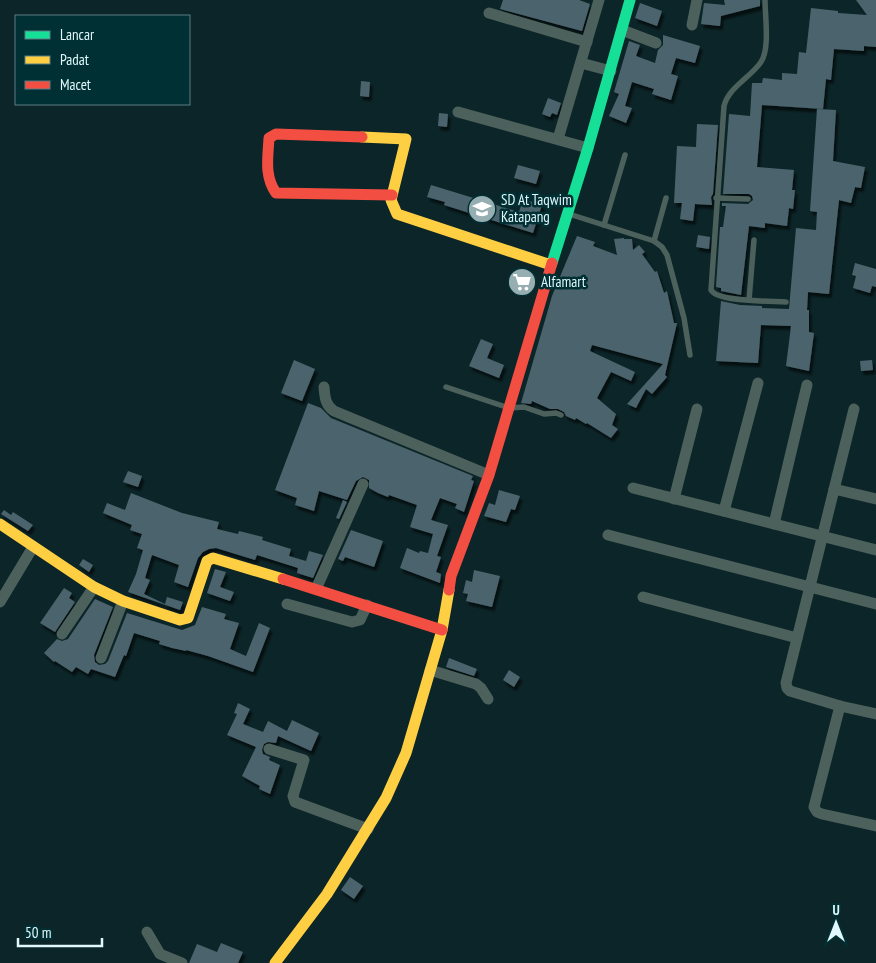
<svg xmlns="http://www.w3.org/2000/svg" width="876" height="963" font-family="'PT Sans Narrow',sans-serif">
  <defs>
    <filter id="shadow"><feDropShadow dx="2.5" dy="4" stdDeviation="1" flood-color="#0009"/></filter>
  </defs>
  <rect width="100%" height="100%" fill="#0c2528"/>
  <g fill="#4c636c" filter="url(#shadow)">
    <polygon points="503,0 579,0 590,4 582,31 500,9"/>
    <polygon points="724,0 760,0 760,6 721,16 720,26 701,24 704,3 725,5"/>
    <polygon points="856,0 876,0 876,47 864,46 864,51 834,49 831,80 826,79 823,109 762,105 757,167 794,170 792,190 795,190 793,209 789,208 787,226 765,223 765,228 749,226 741,295 721,291 721,288 716,287 720,227 723,227 726,206 722,206 722,203 748,204 753,200 752,196 749,194 723,194 729,114 750,116 752,83 762,83 763,78 782,80 782,73 797,74 799,52 806,53 811,8 838,11 838,13 867,15"/>
    <polygon points="640,3 662,11 657,26 635,18"/>
    <polygon points="663,35 700,46 695,63 676,58 671,74 678,76 671,100 652,94 654,89 632,82 625,106 632,108 626,123 609,116 619,94 614,92 629,41 640,45 636,56 655,63 658,50 663,45"/>
    <polygon points="361,81 370,82 369,97 360,96"/>
    <polygon points="548,98 561,103 557,115 552,113 550,117 542,114"/>
    <polygon points="817,109 836,110 833,161 865,167 861,188 855,187 851,203 839,200 829,294 808,292 807,310 809,310 809,332 814,333 809,371 786,366 791,326 761,325 758,363 716,361 721,301 740,305 762,306 762,308 789,309 796,228 816,230 817,212 810,211"/>
    <polygon points="439,113 448,114 447,127 438,126"/>
    <polygon points="697,124 718,125 713,194 711,197 712,205 695,204 693,221 680,219 682,203 674,203 677,146 696,147"/>
    <polygon points="518,165 540,171 536,184 514,178"/>
    <polygon points="431,185 519,212 523,199 542,205 533,233 444,205 445,202 427,197"/>
    <polygon points="698,235 710,237 709,249 696,247"/>
    <polygon points="577,236 595,242 593,246 617,255 614,239 624,238 624,239 632,239 633,250 639,245 645,252 642,254 655,272 657,271 664,293 667,291 674,323 677,323 665,375 667,377 652,394 646,389 636,408 627,404 663,364 592,345 590,351 635,372 631,381 611,372 597,398 616,414 612,425 618,429 611,438 587,423 586,424 576,418 575,420 566,416 564,412 558,409 550,409 532,401 531,404 521,403 552,296"/>
    <polygon points="855,263 876,269 876,287 872,286 870,293 853,288 856,276 852,275"/>
    <polygon points="481,339 493,344 487,358 504,365 499,378 469,366"/>
    <polygon points="294,360 315,369 302,401 281,393"/>
    <polygon points="872,360 873,370 861,371 860,361"/>
    <polygon points="308,403 321,408 331,418 473,476 471,480 474,481 464,512 455,508 457,504 440,498 431,520 448,525 437,556 441,557 436,572 441,574 440,583 400,568 407,548 419,553 420,551 428,553 433,534 410,527 417,505 389,495 388,497 378,493 369,488 369,480 363,477 356,481 347,500 319,491 314,511 295,505 297,498 275,490"/>
    <polygon points="128,471 142,476 138,487 123,482"/>
    <polygon points="499,490 520,496 515,510 511,509 506,522 484,516 489,503 495,505"/>
    <polygon points="131,493 182,513 219,522 217,529 238,534 239,531 263,537 262,540 291,549 289,556 306,561 309,551 323,555 313,578 297,573 298,568 257,555 255,560 216,548 209,549 203,552 198,558 188,587 174,582 179,565 152,555 145,578 150,580 144,594 165,604 167,597 183,602 180,610 128,592 136,574 143,550 137,548 142,534 130,530 132,525 103,513 107,503 125,510"/>
    <polygon points="343,500 347,502 339,519 336,518"/>
    <polygon points="4,510 11,515 13,512 33,525 28,531 1,514"/>
    <polygon points="351,530 383,541 374,567 345,557 343,561 338,559"/>
    <polygon points="83,559 93,565 89,572 79,565"/>
    <polygon points="215,569 226,572 220,587 234,592 230,601 207,593"/>
    <polygon points="474,570 500,576 492,607 466,601 468,594 463,593 466,580 472,582"/>
    <polygon points="64,588 72,593 69,598 75,602 55,632 40,623"/>
    <polygon points="95,599 113,607 94,655 95,662 99,665 105,664 108,661 127,613 182,630 195,625 202,607 226,614 224,619 239,623 230,649 246,656 259,623 270,628 253,672 208,656 186,650 186,651 172,648 159,644 160,641 134,633 126,656 124,655 115,677 91,669 88,674 76,667 72,672 55,661 54,662 44,653 57,639 62,641 68,639"/>
    <polygon points="449,658 477,669 474,676 446,667"/>
    <polygon points="509,670 520,677 514,687 503,680"/>
    <polygon points="238,703 250,709 243,724 263,732 268,721 287,731 292,720 319,733 311,751 278,736 276,743 268,742 264,744 262,750 263,754 270,757 269,760 280,765 270,794 259,789 260,786 242,776 256,747 227,735 237,714 234,713"/>
    <polygon points="350,877 363,886 354,899 341,890"/>
    <polygon points="221,943 243,952 238,963 189,963 197,944 217,952"/>
  </g>
  <g fill="none" stroke-linecap="round" stroke-linejoin="round">
    <g stroke="#4d615c" stroke-width="5.5">
      <path d="M765 0C765 16 770 49 761 62 751 77 728 88 724 106L711 290C717 302 772 301 786 302"/>
      <polyline points="716,198 748,199"/>
      <polyline points="569,214 654,241 662,247 667,255 684,318 690,355"/>
      <polyline points="604,225 625,155"/>
      <polyline points="654,241 666,198"/>
      <polyline points="749,300 754,240"/>
      <polyline points="446,387 509,408 524,407 544,414 556,413 561,415"/>
    </g>
    <g stroke="#4d615c" stroke-width="11">
      <polyline points="489,13 587,42"/>
      <polyline points="692,25 697,0"/>
      <polyline points="622,30 656,43"/>
      <polyline points="581,63 611,71"/>
      <polyline points="458,112 588,148"/>
      <polyline points="558,139 599,0"/>
      <path d="M324 387C325 397 325 405 334 411L489 475"/>
      <polyline points="633,488 876,550"/>
      <polyline points="834,489 876,499"/>
      <polyline points="674,499 697,409"/>
      <polyline points="724,511 758,383"/>
      <polyline points="774,524 807,385"/>
      <polyline points="608,535 876,604"/>
      <polyline points="316,589 363,484"/>
      <polyline points="643,597 797,638"/>
      <polyline points="0,602 33,547"/>
      <polyline points="287,604 352,622 360,620 367,605"/>
      <polyline points="62,634 94,587"/>
      <polyline points="101,658 123,601"/>
      <polyline points="430,670 476,684 481,688 488,699"/>
      <polyline points="840,706 790,691 787,688 786,683 854,409"/>
      <polyline points="876,714 840,706 814,807 817,812 822,814 876,826"/>
      <polyline points="269,749 304,760 293,796 295,802 368,829"/>
      <polyline points="147,932 160,954 182,963"/>
    </g>
    <polyline stroke="#16e098" stroke-width="11" points="552,263 588,148 630,0"/>
    <g stroke="#ffcf43" stroke-width="11">
      <polyline points="362,137 406,139 391,200 397,214 551,265"/>
      <polyline points="0,524 94,587 123,601 180,620 188,618 207,561 213,558 283,579"/>
      <polyline points="275,963 327,894 386,798 406,753 442,630 449,590"/>
    </g>
    <g stroke="#f24e42" stroke-width="11">
      <path d="M362 137 276 134 269 138C268 157 264 176 276 193L392 195"/>
      <polyline points="283,579 442,630"/>
      <polyline points="449,590 451,576 489,475 552,263"/>
    </g>
  </g>
  <defs>
    <symbol id="school-disc" viewBox="-11 -11 22 22"><circle r="9.5" fill="#96aeb1" stroke="#002f34"/><path d="M0-5L7-2L0 1L-7-2ZM-4 1L0 2.5L4 1V4Q0 6-4 4Z" fill="#fff"/></symbol>
    <symbol id="supermarket-disc" viewBox="-11 -11 22 22"><circle r="9.5" fill="#96aeb1" stroke="#002f34"/><path d="M-6-5.5h2.5l.6 2H6L4.5 2H-2.5L-4.4-4H-6ZM-1.5 3.2a1.3 1.3 0 1 0 .1 0ZM3 3.2a1.3 1.3 0 1 0 .1 0Z" fill="#fff"/></symbol>
  </defs>
  <g fill-rule="evenodd">
    <use href="#school-disc" x="466" y="193" width="32" height="32"/>
    <use href="#supermarket-disc" x="506" y="266" width="32" height="32"/>
  </g>
  <g text-anchor="middle" stroke-width="5" stroke-linejoin="round" paint-order="stroke">
    <g font-size="15" fill="#e0f8fb" stroke="#002f34" text-anchor="start">
      <text x="501" y="205">SD At Taqwim<tspan x="501" dy="17">Katapang</tspan></text>
      <text x="541" y="287">Alfamart</text>
    </g>
  </g>
  <rect x="15" y="15" width="175" height="90" fill="#002f34" stroke="#5a7f84"/>
  <rect x="25" y="31" width="25" height="8" fill="#16e098" stroke="#5a7f84"/>
  <text x="60" y="40" font-size="15" fill="#e0f8fb">Lancar</text>
  <rect x="25" y="56" width="25" height="8" fill="#ffcf43" stroke="#5a7f84"/>
  <text x="60" y="65" font-size="15" fill="#e0f8fb">Padat</text>
  <rect x="25" y="81" width="25" height="8" fill="#f24e42" stroke="#5a7f84"/>
  <text x="60" y="90" font-size="15" fill="#e0f8fb">Macet</text>
  <g transform="translate(836 923)" stroke="#002f34" stroke-width="4" paint-order="stroke">
  <path d="M0-4L9 19L0 12L-9 19Z" fill="#e0f8fb"/>
  <text y="-8" font-size="14" font-weight="bold" text-anchor="middle" fill="#e0f8fb">U</text>
  </g>
  <path d="M18 938v8h84v-8" fill="none" stroke="#e0f8fb" stroke-width="2.5"/>
  <text x="25" y="938" font-size="15" fill="#e0f8fb" stroke="#002f34" stroke-width="4" paint-order="stroke">50 m</text>
</svg>
